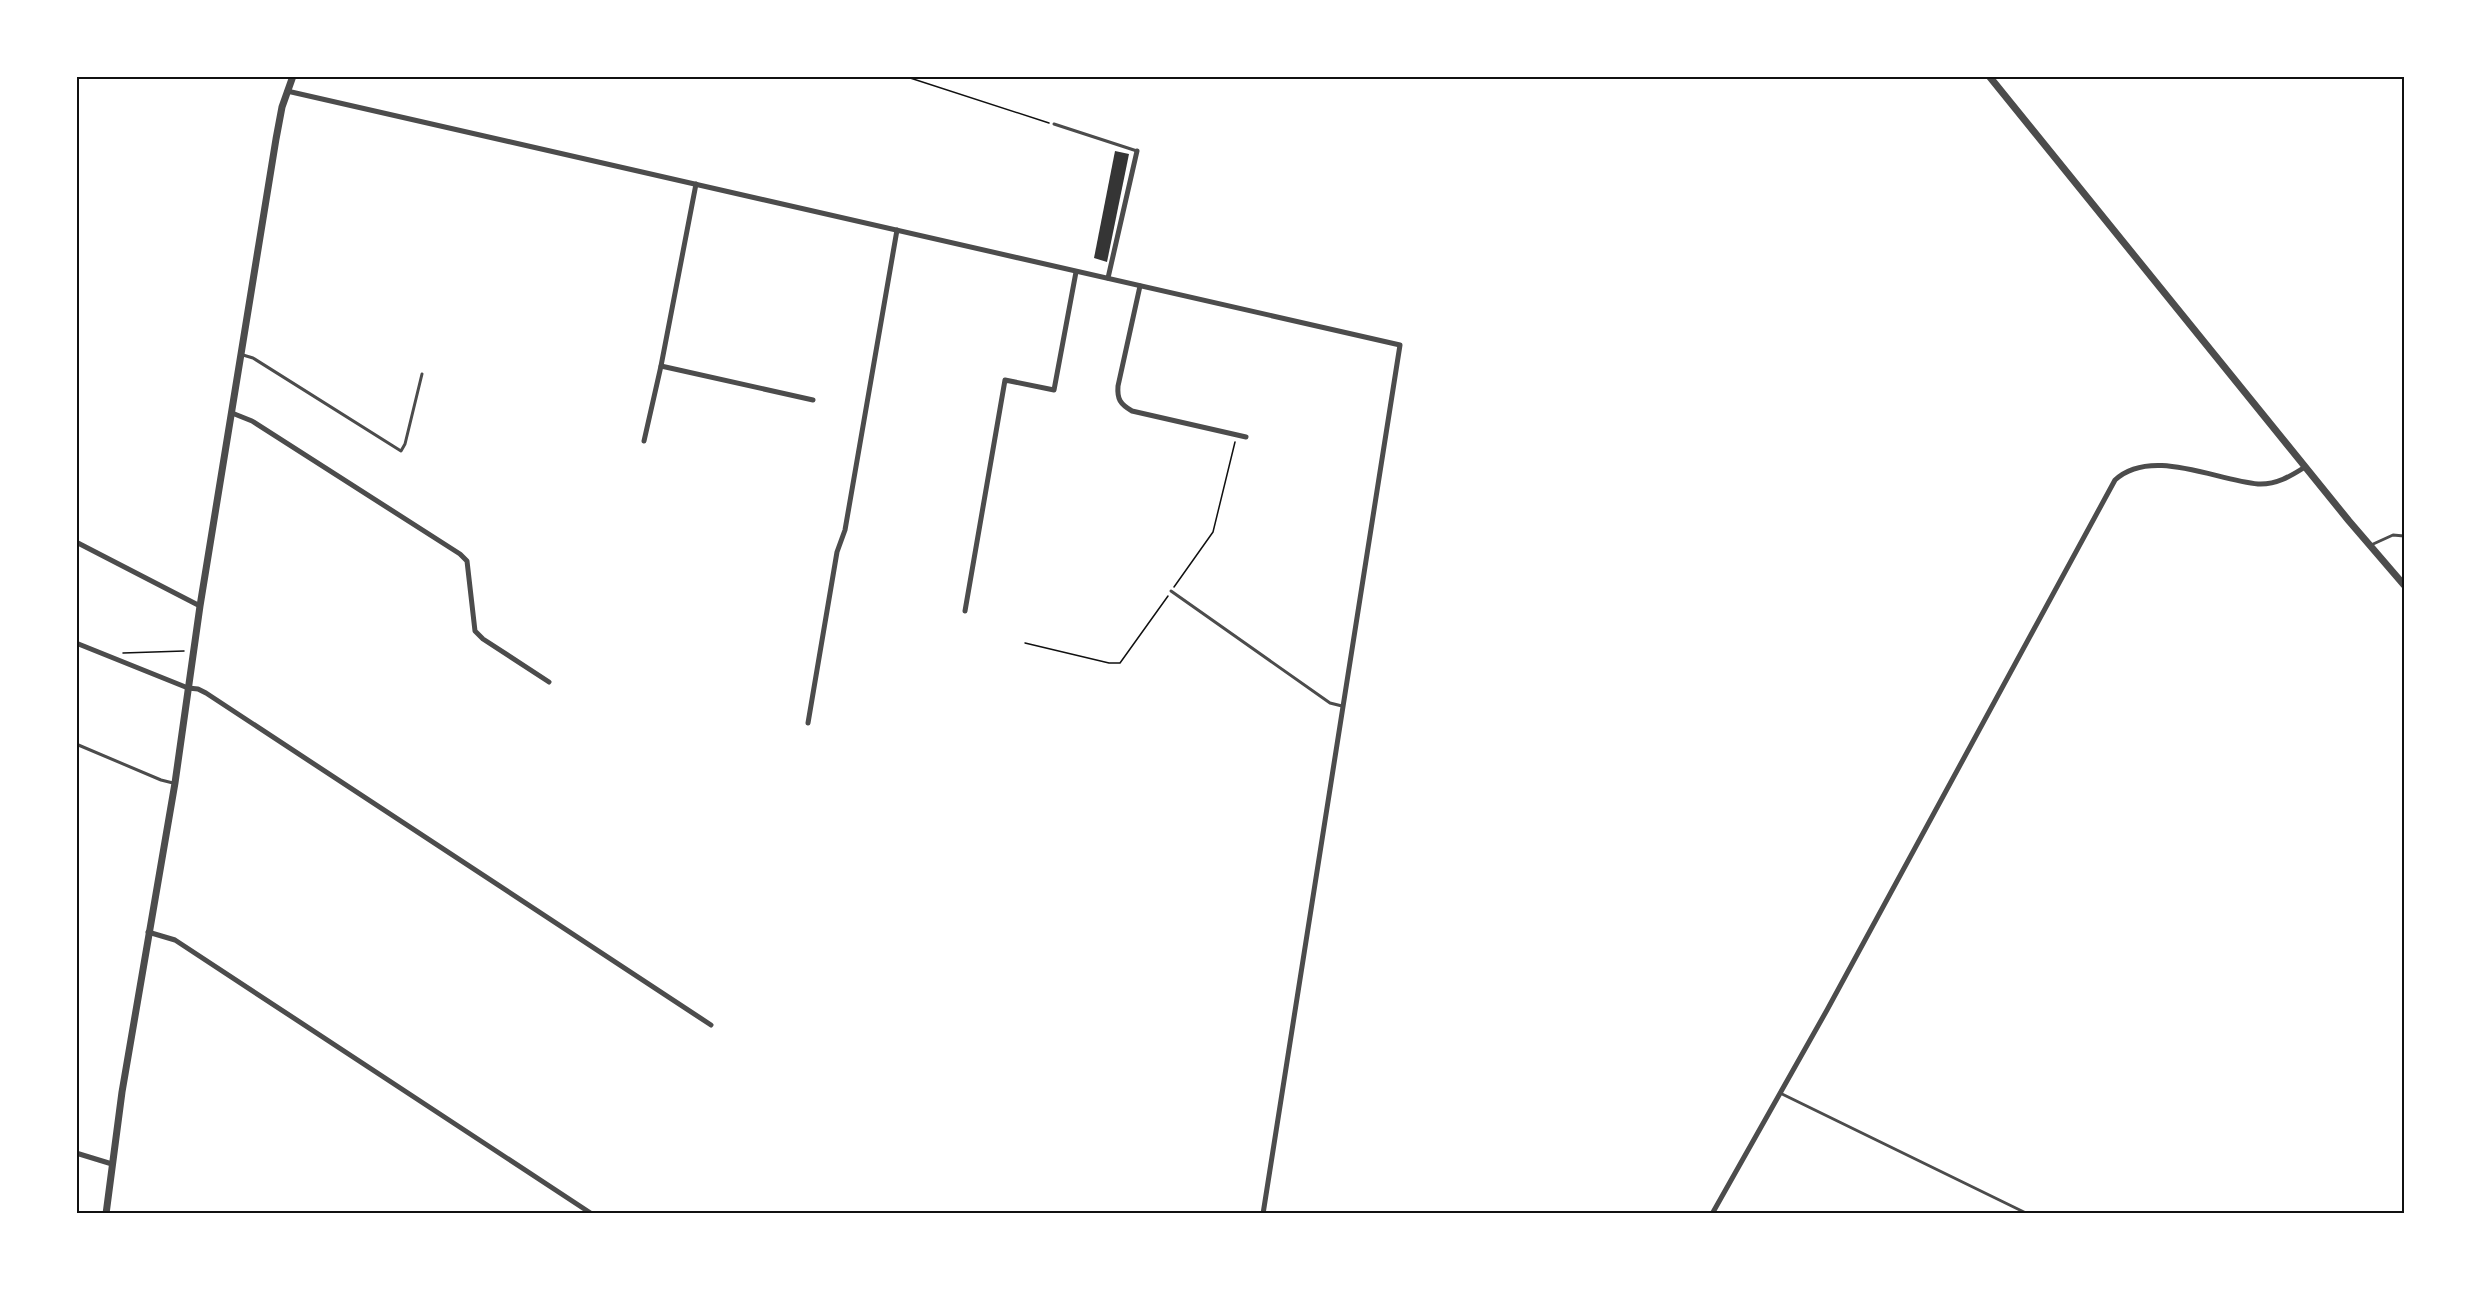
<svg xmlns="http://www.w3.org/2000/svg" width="2481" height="1290" font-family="Raleway,sans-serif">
  <rect width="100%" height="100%" fill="#fff"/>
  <polygon fill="#353535" points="1115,151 1129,154 1107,262 1094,258"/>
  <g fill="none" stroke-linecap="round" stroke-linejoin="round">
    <g stroke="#111" stroke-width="1.5">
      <polyline points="904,76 1049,123"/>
      <polyline points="1174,587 1213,532 1235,442"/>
      <polyline points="1025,643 1109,663 1120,663 1168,596"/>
      <polyline points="123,653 184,651"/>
    </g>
    <g stroke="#4c4c4c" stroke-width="3">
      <polyline points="1054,124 1137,151"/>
      <polyline points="243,355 253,358 401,451 405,444 422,374"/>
      <polyline points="2371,545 2393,535 2404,536"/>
      <polyline points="1171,591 1330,703 1342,706"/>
      <polyline points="76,744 161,780 173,783"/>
      <polyline points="1780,1093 2028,1214"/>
    </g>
    <g stroke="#4c4c4c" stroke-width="5">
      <polyline points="287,91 1400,345 1263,1214"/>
      <polyline points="1108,278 1137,151"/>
      <path d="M1140 286 1118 386C1117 399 1120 404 1132 411L1246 437"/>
      <polyline points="661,366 813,400"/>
      <polyline points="232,413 252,421 460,554 467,561 475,631 483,639 549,682"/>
      <polyline points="644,441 661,366 696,184"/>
      <polyline points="76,542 200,606"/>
      <polyline points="965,611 1005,380 1054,390 1076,272"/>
      <polyline points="76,643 188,688 198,689 206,693 711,1025"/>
      <polyline points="808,723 837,552 845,530 897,230"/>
      <polyline points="148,932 175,940 592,1214"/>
      <polyline points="76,1153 112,1164"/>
      <path d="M1712 1214 1827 1010 2115 480C2151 447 2215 480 2258 484 2276 485 2291 476 2305 467"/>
    </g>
    <g stroke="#4c4c4c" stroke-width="7">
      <polyline points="1989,76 2349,521 2404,585"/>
      <polyline points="106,1214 122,1092 175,783 200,606 276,139 282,107 293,76"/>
    </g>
  </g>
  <rect width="2481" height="1290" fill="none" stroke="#ffffff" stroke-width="156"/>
  <rect x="78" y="78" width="2325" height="1134" fill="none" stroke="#111" stroke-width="2"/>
</svg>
